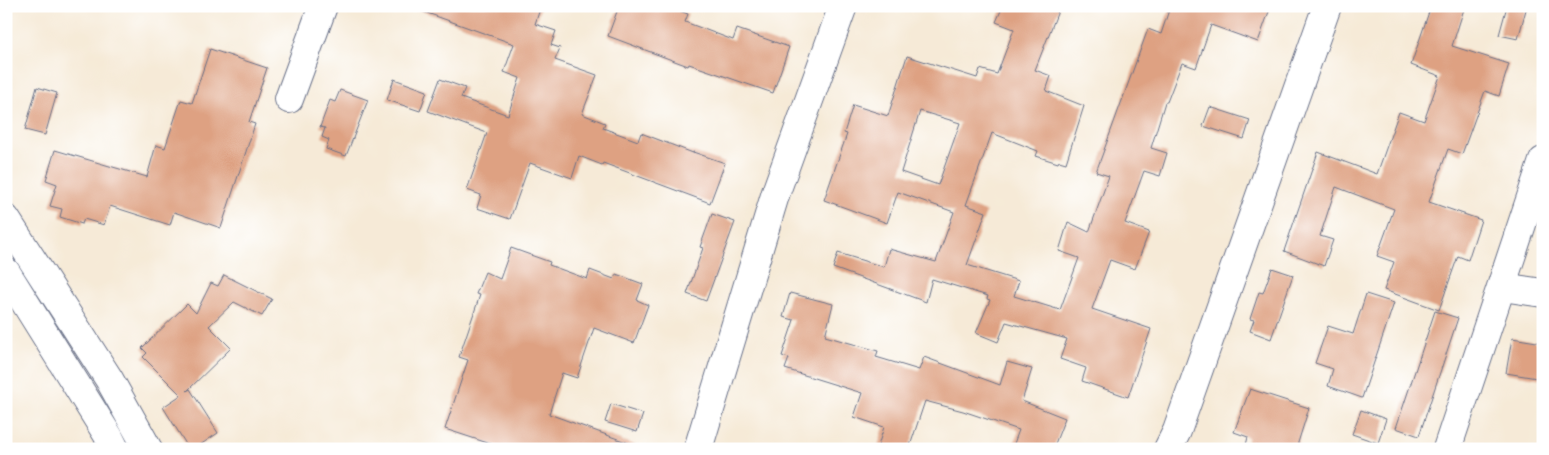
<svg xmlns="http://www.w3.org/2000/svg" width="1549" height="455" font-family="Alegreya,serif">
  <rect width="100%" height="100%" fill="#fff"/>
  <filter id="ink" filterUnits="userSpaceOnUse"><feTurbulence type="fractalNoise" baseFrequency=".02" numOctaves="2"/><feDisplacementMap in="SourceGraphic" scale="10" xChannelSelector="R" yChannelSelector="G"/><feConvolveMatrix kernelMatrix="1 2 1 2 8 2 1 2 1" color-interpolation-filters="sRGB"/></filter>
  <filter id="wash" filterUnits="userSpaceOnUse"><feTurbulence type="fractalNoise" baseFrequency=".0096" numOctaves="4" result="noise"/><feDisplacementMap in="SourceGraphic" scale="20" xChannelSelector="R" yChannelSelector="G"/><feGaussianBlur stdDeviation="1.12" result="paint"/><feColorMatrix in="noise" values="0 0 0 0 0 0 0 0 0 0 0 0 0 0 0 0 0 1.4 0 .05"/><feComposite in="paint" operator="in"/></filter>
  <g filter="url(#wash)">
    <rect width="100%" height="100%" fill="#f6ead7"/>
    <g id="blocks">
      <g fill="#dea182" fill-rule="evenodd">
        <polygon points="417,6 541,6 535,24 556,31 551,45 560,48 555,60 597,75 582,114 605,123 603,128 638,141 641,133 693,153 693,152 725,163 710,203 603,163 602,165 579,156 572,178 530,163 510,219 477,208 481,195 467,190 487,133 428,111 440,79 465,88 461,98 508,115 520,78 504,72 514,44 416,9"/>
        <polygon points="619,6 666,6 688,14 685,22 733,40 737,29 789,47 773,93 689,64 688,66 608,36"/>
        <path d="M1003 6H1060L1035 70 1051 76 1046 91 1084 106 1066 163 1059 161 1058 163 1036 156 1038 151 992 133 966 205 986 212 967 265 1019 281 1014 296 1060 310 1079 258 1059 251 1068 222 1089 232 1109 176 1096 172 1148 29 1161 34 1169 10 1166 9V6H1271L1258 42 1211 25 1196 68 1182 63 1167 102H1165L1151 148 1167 153 1160 176 1144 171 1125 223 1149 232 1135 269 1110 260 1092 309 1151 329 1128 397 1082 381 1086 368 1060 359 1067 339 1006 322 998 342 976 333 990 300 987 299 988 296 932 279 926 302 833 268 838 253 884 267 889 249 936 262 954 212 898 192 887 223 824 200 847 134 844 133 853 105 888 116 907 56 977 78 980 69 997 74 1014 29 996 22ZM920 111 960 123 938 185 901 172Z"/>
        <polygon points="1431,6 1465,6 1452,46 1509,64 1499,96 1485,91 1462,154 1448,149 1429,202 1481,220 1468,260 1458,256 1439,310 1384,290 1394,262 1377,256 1394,209 1336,187 1320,236 1333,240 1324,266 1284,251 1318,152 1377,174 1399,112 1424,121 1440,76 1411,65"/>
        <polygon points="1507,6 1527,6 1518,39 1499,35"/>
        <polygon points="210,49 267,68 249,122 255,124 221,228 174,212 170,225 110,206 104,225 84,219 82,224 60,217 62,209 50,206 57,184 46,180 55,150 147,177 156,145 165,148 181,100 192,103"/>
        <polygon points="394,79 427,91 420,111 387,100"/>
        <polygon points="37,87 57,93 45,135 25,130"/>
        <polygon points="340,90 368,100 346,156 326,149 329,140 322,137 325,128 320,127 330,100 335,102"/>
        <polygon points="1210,107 1250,120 1244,139 1203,126"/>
        <polygon points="712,214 735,222 706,301 687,294 703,248 700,247"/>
        <polygon points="511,248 550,262 549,265 587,279 590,270 614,279 616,274 643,284 637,300 648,305 634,343 594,328 577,378 562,373 549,414 637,446 637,449 506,449 445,429 468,360 459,357 480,295 476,294 485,272 500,279"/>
        <polygon points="1272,268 1293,275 1271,339 1250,331 1254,320 1250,319 1259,292 1263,293"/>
        <polygon points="224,275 272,299 262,316 234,302 209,326 231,348 187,391 190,389 218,433 194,449 189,449 163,407 181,395 143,357 147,353 142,348 187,304 196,313 211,283 218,286"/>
        <polygon points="790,293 833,304 825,336 878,351 876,357 919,370 924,357 1000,385 1007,362 1032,369 1022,401 1065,418 1053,449 1012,449 1019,430 963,411 925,401 909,449 877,449 884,427 854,417 862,393 785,369 789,358 782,356 794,320 783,317"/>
        <polygon points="1366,294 1394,303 1362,398 1328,386 1333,369 1315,363 1328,326 1353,334"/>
        <polygon points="1435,311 1458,318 1419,436 1396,428"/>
        <polygon points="1512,338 1543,343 1543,379 1506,373"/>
        <polygon points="1250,389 1309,408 1296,449 1245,449 1248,437 1234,432"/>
        <polygon points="611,404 643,414 637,432 605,422"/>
        <polygon points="1361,410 1386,419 1378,443 1352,434"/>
      </g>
    </g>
  </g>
  <g filter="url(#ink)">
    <use href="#blocks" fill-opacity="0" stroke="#687088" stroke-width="1"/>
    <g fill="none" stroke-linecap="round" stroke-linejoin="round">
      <defs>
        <g id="street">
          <polyline points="289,99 323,6"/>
          <polyline points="1502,287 1543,293"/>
          <polyline points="698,449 776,192 843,6"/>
          <polyline points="1447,449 1543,161"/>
        </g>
        <g id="secondary">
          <polyline points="6,219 109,379 148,449"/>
          <polyline points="6,272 109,437 115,449"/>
          <polyline points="1168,449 1177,431 1327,6"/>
        </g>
      </defs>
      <use href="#street" stroke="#687088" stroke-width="30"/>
      <use href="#secondary" stroke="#687088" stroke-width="30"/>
      <use href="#street" stroke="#fff" stroke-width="28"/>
      <use href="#secondary" stroke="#fff" stroke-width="28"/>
    </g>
  </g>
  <rect width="1549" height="455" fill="none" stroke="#fff" stroke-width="25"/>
</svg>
